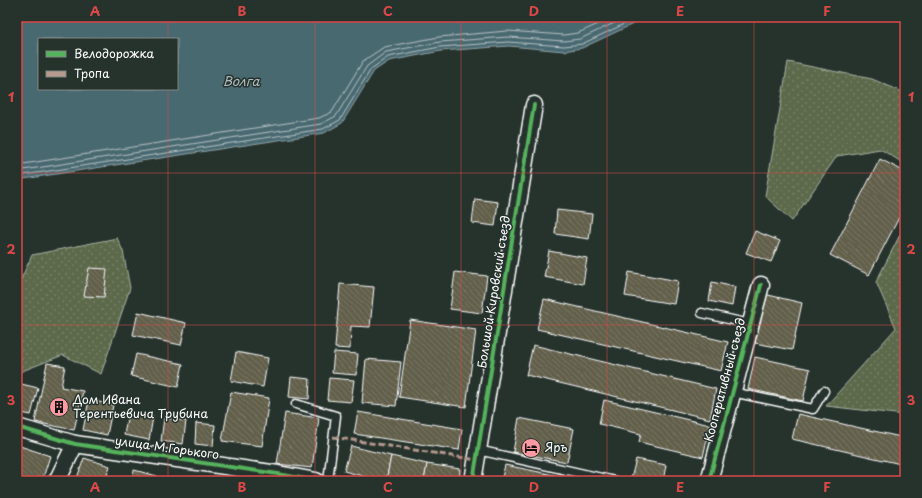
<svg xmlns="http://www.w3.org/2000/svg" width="922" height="498" font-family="'Playpen Sans',sans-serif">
  <defs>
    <pattern id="grass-dots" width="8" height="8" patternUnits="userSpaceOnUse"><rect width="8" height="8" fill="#5c6b4c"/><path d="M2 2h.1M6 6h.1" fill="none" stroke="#748167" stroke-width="1.8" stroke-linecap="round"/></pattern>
    <pattern id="building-back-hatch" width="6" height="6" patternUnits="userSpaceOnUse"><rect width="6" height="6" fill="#625f4b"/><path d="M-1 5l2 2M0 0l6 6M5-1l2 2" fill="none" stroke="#7a7766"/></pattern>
  </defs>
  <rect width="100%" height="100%" fill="#26332d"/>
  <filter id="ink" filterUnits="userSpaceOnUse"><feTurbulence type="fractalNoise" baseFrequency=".025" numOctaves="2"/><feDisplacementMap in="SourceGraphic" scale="8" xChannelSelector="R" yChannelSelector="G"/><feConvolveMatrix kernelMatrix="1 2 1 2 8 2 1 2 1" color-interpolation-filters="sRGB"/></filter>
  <g filter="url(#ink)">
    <g fill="url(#grass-dots)" stroke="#aeb5a6">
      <polygon points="788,62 872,79 905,93 905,164 880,149 837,156 792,221 765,196"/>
      <polygon points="905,225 905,415 826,406 896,328 876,282"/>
      <polygon points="117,238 123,251 130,288 101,374 63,355 17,373 17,288 32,255"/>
    </g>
    <path fill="#4a6971" stroke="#92a5aa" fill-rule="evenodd" d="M17 17H648L582 48 564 51 509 46 441 51 389 61 374 71 342 123 324 133 17 180ZM39 39H177V89H39Z"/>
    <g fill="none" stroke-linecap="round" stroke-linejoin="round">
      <g stroke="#b7c3c6" stroke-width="1">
        <polyline points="17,165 319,118 332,112 363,61 384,47 439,37 507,31 564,35 578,33 614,17"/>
        <polyline points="17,171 321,124 336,116 367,66 386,52 440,42 508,37 564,41 580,39 627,17"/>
        <polyline points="17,176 323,129 340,120 371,69 388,57 440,47 508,42 564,46 582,44 639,17"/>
      </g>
    </g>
    <g fill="url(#building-back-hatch)" stroke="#fff">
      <polygon points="880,159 905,172 905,206 869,275 830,255"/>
      <polygon points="475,199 498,202 495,226 472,223"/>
      <polygon points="557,210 592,214 589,239 555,234"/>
      <polygon points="755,231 780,241 771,262 746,253"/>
      <polygon points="549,251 587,258 583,284 544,277"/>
      <polygon points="89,268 107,269 104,297 84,296"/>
      <polygon points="455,272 487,276 482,313 450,309"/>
      <polygon points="629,272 678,281 674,304 625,296"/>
      <polygon points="712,282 735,287 732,306 709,301"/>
      <polygon points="340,284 374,287 370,327 351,326 350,349 335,348"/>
      <polygon points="764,294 802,303 792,350 755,343"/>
      <polygon points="544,299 728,342 721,371 537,329"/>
      <polygon points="138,312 186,323 181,345 133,335"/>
      <polygon points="410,320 476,330 466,407 399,397"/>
      <polygon points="533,345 716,389 710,419 526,375"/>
      <polygon points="236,352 268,358 263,387 231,381"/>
      <polygon points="334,352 358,354 356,375 332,373"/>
      <polygon points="136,354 183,364 178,387 131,376"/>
      <polygon points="755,357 810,369 803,401 748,389"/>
      <polygon points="366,359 401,362 396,406 362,403"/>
      <polygon points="47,363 65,366 61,387 83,391 74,430 35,422"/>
      <polygon points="291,377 310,379 309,399 289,397"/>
      <polygon points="329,378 354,380 351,402 327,400"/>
      <polygon points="17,383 38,388 31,415 17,412"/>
      <polygon points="231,392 269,398 262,446 222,441"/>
      <polygon points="89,400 113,405 107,435 83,430"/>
      <polygon points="604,400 710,425 703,457 639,442 641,434 599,424"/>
      <polygon points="358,412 462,429 459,450 354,434"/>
      <polygon points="128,413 153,417 149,440 124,435"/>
      <polygon points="285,413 319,418 312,468 277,464"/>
      <polygon points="798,414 905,438 905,465 792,439"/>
      <polygon points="164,418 186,421 183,444 161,441"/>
      <polygon points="519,418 574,429 567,462 513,452"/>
      <polygon points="196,423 215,425 213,446 195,444"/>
      <polygon points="17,445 50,456 42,481 17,481"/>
      <polygon points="351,446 391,456 386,481 381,481 344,471"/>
      <polygon points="391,456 427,464 424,481 386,481"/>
      <polygon points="84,458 110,466 105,481 76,481"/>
      <polygon points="636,459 666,465 663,481 642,481 631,479"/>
      <polygon points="427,464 460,469 459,481 424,481"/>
      <polygon points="505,465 578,480 578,481 501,481"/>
      <polygon points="134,470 157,476 156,481 132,481"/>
    </g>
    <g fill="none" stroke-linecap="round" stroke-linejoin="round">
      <defs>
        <g id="lane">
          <polyline points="702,313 750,324"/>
          <polyline points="732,392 813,409 824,391"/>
          <polyline points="296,404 336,416 328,481"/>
          <polyline points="478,450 615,481"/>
        </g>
        <g id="street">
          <polyline points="17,427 75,444 278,474 316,481"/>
          <polyline points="57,481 75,444"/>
          <polyline points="473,481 534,105"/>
          <polyline points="709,481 761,285"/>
        </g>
      </defs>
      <use href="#lane" stroke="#fff" stroke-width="11"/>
      <use href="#street" stroke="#fff" stroke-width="19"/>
      <use href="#lane" stroke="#26332d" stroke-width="8"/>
      <use href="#street" stroke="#26332d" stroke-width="16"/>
      <polyline stroke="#b69a8f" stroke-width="3" stroke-dasharray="6 3" stroke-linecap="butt" points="333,437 477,460"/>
      <defs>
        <g id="cycleway">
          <polyline points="17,427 75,444 278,474 316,481"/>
          <polyline points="473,481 534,105"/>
          <polyline points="709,481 761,285"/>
        </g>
      </defs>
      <use href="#cycleway" stroke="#26332d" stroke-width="6"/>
      <use href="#cycleway" stroke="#56b35d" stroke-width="4"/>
    </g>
  </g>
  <path fill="none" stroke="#dc4848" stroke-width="1" stroke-opacity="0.55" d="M168 17V39M315 17V481M461 17V481M607 17V481M754 17V481M168 89V481M17 173H905M17 325H905"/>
  <defs>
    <symbol id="building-disc" viewBox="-11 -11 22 22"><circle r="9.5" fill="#ff9aa2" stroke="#26332d"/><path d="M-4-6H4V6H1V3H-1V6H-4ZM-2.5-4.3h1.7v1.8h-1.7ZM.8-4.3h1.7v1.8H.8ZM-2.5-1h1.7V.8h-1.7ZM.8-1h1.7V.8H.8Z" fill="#111"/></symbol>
    <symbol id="hotel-disc" viewBox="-11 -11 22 22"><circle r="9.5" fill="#ff9aa2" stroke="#26332d"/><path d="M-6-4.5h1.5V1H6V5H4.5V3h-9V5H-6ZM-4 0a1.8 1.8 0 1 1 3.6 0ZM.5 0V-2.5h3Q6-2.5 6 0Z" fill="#111"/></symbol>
  </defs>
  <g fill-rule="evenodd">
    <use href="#building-disc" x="48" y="396" width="22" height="22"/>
    <use href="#hotel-disc" x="520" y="437" width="22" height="22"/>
  </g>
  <g text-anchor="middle" stroke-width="3" stroke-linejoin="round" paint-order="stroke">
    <g font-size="12" fill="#fff" stroke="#26332d">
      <text transform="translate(494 292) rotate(-81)" y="4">Большой Кировский съезд</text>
      <text transform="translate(725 380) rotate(-75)" y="4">Кооперативный съезд</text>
      <text transform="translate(167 448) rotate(8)" y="4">улица М.Горького</text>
    </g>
    <g font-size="12" fill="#fff" stroke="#26332d" text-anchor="start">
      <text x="73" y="404">Дом Ивана<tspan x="73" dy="14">Терентьевича Трубина</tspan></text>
      <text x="545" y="452">Яръ</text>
    </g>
    <g font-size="13" font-style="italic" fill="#aebcbf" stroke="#26332d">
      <text x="241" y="86">Волга</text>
    </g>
  </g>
  <rect width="922" height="498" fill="none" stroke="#26332d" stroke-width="44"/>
  <rect x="38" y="38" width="140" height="52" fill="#26332d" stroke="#7d8581"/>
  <rect x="46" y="51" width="20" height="6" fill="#56b35d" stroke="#7d8581"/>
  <text x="74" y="58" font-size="12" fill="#ffffff">Велодорожка</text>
  <rect x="46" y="71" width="20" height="6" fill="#b69a8f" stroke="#7d8581"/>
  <text x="74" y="78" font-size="12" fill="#ffffff">Тропа</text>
  <rect x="22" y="22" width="878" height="454" fill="none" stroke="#dc4848" stroke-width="1.5"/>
  <g font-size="13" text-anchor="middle" font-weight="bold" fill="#dc4848">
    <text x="95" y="16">A</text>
    <text x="242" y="16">B</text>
    <text x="388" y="16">C</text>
    <text x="534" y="16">D</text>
    <text x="680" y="16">E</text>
    <text x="827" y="16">F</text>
    <text x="11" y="102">1</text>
    <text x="911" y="102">1</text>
    <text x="11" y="254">2</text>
    <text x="911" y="254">2</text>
    <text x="11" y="405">3</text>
    <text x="911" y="405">3</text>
    <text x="95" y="492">A</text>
    <text x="242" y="492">B</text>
    <text x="388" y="492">C</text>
    <text x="534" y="492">D</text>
    <text x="680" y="492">E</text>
    <text x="827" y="492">F</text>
  </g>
</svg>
